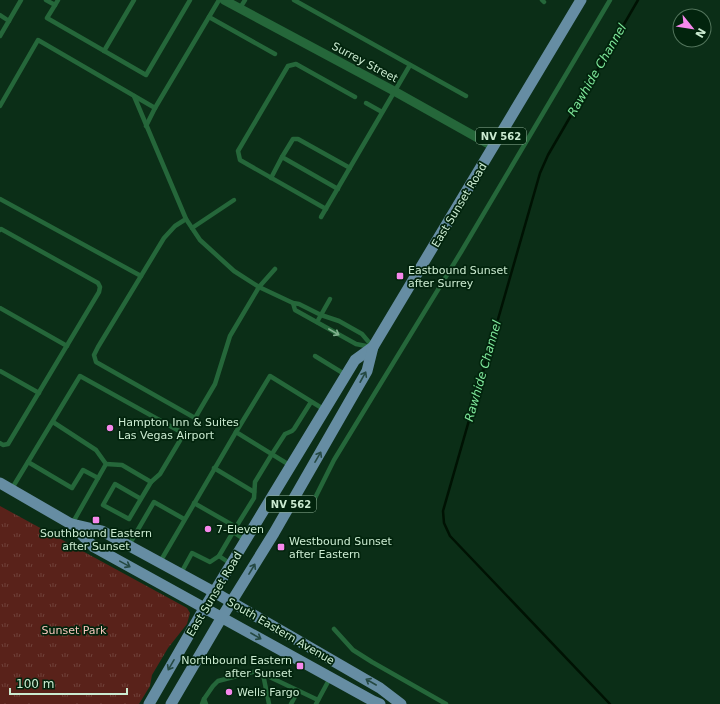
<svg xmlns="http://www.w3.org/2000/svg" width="720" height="704" font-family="'DejaVu Sans',sans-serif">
  <defs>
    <pattern id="park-tufts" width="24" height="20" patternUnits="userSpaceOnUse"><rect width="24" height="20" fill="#59221a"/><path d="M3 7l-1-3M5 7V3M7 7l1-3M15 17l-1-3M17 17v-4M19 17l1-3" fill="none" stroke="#70423a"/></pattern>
  </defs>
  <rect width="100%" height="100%" fill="#0b2e17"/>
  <polygon fill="url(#park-tufts)" points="0,506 187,608 190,613 187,624 168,648 152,675 150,686 139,704 0,704"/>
  <polygon fill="#59221a" points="42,685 74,704 30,704"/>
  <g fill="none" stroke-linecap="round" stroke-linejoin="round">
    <polyline stroke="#001203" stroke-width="2.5" points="610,704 450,536 444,523 443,511 540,173 548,155 638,0"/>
    <g stroke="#25673a" stroke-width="4.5">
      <polyline points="46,0 55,5 58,0"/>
      <polyline points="294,0 466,96"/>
      <polyline points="542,0 544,2"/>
      <polyline points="55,5 47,18 146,75 190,0"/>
      <polyline points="240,8 245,0"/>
      <polyline points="0,15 9,21"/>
      <polyline points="209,17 275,54"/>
      <polyline points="0,36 21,0"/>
      <polyline points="104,51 134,0"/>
      <polyline points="366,103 382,112"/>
      <polyline points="0,106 38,40 155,108"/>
      <polyline points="146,126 155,108 219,0"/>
      <polyline points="282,157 293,139 298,139 350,168"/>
      <polyline points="271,178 282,157 338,189"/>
      <polyline points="0,199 141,276 164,238 175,226 186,219 134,96"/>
      <polyline points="326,209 240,160 238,151 288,66 296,64 355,97"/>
      <polyline points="321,217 410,65"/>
      <polyline points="186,219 200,240 234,271 259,287 293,303 299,304 321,315 339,321 362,334 373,347"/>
      <polyline points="192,228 234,200"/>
      <polyline points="0,230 1,229 98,283 100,287 99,292 8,444 3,445 0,443"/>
      <polyline points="141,276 98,347 94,355 96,362 195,418 215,384 230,336 259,287 275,269"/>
      <polyline points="293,303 295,310 356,344 371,347"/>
      <polyline points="0,308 67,346"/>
      <polyline points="317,322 330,299"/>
      <polyline points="315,356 346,375"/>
      <polyline points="0,371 39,393"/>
      <polyline points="53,422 96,450 106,464"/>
      <polyline points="236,432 291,466"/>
      <polyline points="28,462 72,488 83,470 98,478"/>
      <polyline points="106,464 122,465 151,482 129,519 103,505 115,484 141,499"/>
      <polyline points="214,468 254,492"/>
      <polyline points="11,490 80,376 181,432 182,437 160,474 151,482"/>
      <polyline points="194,503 236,527 254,498 255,482 272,454 285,434 292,431 294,429 311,402"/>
      <polyline points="309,510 334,460 461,252 610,0"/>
      <polyline points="72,524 106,464"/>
      <polyline points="233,532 245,540"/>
      <polyline points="129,545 154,502 184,519"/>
      <polyline points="219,556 231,564"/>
      <polyline points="160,562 236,432 270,376 325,410"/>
      <polyline points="181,573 192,553 210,562 219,556 236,527"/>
      <polyline points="334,629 353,650 372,662 446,704"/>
      <polyline points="263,674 269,704"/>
      <polyline points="204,699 213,686 218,681 257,671 318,700"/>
      <polyline points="202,704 204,699 206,704"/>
      <polyline points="291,704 298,691"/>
      <polyline points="316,704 330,678"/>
    </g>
    <polyline stroke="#25673a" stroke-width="9" points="224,0 394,91 494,147"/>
    <g stroke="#668da3" stroke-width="11">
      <polyline points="0,483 71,524 94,547 373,701 380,704"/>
      <polyline points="72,524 102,531 214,592 380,688 401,704"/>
      <polyline points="149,704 205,607 355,360 373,347"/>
      <polyline points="171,704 222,617 274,533 348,404 367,371 373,347 581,0"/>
    </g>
  </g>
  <defs><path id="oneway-shaft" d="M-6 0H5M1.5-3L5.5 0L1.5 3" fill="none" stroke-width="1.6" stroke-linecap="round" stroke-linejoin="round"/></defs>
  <use stroke="#80b08d" href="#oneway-shaft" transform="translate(334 332) rotate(30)"/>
  <g stroke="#254942">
    <use href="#oneway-shaft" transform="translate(363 377) rotate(-61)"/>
    <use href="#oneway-shaft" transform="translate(318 457) rotate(-60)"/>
    <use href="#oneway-shaft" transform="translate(125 564) rotate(29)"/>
    <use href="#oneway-shaft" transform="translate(252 569) rotate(-59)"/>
    <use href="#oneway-shaft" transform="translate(256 636) rotate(30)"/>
    <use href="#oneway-shaft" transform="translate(171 665) rotate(120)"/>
    <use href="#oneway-shaft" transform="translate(371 682) rotate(-150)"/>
  </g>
  <g fill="#f788ec" stroke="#02240d" stroke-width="1.5">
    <rect x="396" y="272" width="8" height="8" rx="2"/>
    <circle cx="110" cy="428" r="4"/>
    <rect x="92" y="516" width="8" height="8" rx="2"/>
    <circle cx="208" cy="529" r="4"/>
    <rect x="277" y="543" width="8" height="8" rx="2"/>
    <rect x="296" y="662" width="8" height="8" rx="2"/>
    <circle cx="229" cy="692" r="4"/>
  </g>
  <g text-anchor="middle" stroke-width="3.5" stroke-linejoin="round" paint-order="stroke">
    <g fill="#02240d" stroke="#8faf96" stroke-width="1">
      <rect x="476" y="128" width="50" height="16" rx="3"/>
      <rect x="266" y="496" width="50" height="16" rx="3"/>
    </g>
    <g font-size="10" font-weight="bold" fill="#cbebd1">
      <text x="501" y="140">NV 562</text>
      <text x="291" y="508">NV 562</text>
    </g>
    <g font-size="11" fill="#cbebd1" stroke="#02240d">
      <text transform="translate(365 62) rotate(28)" y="4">Surrey Street</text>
      <text transform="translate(459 205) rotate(-59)" y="4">East Sunset Road</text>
      <text transform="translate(214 594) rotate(-59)" y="4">East Sunset Road</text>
      <text transform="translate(281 631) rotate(30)" y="4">South Eastern Avenue</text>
    </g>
    <g font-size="11" fill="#cbebd1" stroke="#02240d" text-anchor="start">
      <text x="408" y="274">Eastbound Sunset<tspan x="408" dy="13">after Surrey</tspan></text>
      <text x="118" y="426">Hampton Inn &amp; Suites<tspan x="118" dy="13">Las Vegas Airport</tspan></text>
      <text x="216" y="533">7-Eleven</text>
      <text x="96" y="537" text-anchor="middle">Southbound Eastern<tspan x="96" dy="13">after Sunset</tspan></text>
      <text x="289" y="545">Westbound Sunset<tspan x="289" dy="13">after Eastern</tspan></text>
      <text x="292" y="664" text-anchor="end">Northbound Eastern<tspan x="292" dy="13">after Sunset</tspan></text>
      <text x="237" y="696">Wells Fargo</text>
    </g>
    <g font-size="11" fill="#f8c7bd" stroke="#02240d">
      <text x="74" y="634">Sunset Park</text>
    </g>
    <g font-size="12" font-style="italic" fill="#7fe89b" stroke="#02240d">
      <text transform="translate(597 70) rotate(-60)" y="4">Rawhide Channel</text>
      <text transform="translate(483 371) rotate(-74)" y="4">Rawhide Channel</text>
    </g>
  </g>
  <g transform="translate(692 28) rotate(120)"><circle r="19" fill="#02240d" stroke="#52745b"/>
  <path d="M0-3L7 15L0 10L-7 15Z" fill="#f788ec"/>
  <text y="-6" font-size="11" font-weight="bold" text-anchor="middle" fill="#cbebd1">N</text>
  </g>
  <path d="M10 688v6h117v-6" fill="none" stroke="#cbebd1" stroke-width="2"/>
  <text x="16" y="688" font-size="12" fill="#cbebd1" stroke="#02240d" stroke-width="3" paint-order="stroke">100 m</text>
</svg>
